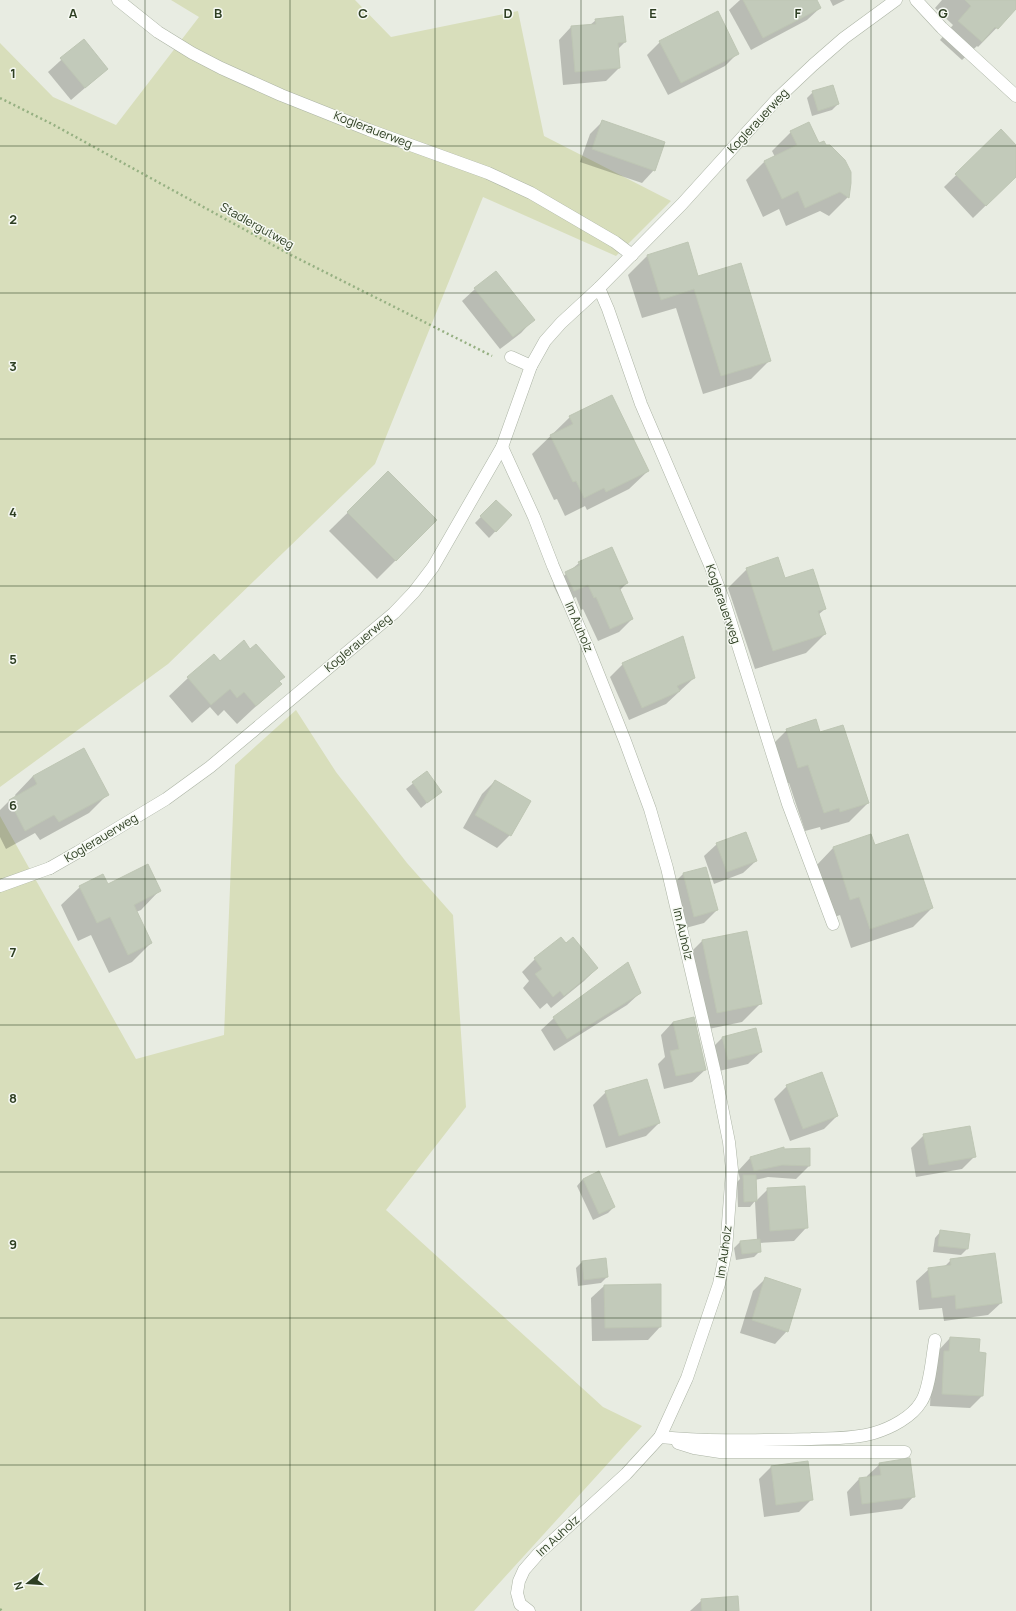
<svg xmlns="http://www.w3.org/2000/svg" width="1016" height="1611" font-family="Manrope,sans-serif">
  <rect width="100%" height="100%" fill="#e8ece2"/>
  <g fill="#d8debb">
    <polygon points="171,0 355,0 391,37 518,11 544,136 671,201 616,256 483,197 375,464 168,664 0,787 0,43 53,97 116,125 199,17"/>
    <polygon points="296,710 336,772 407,863 453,915 466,1107 386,1210 603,1407 642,1426 474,1611 0,1611 0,816 136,1059 224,1035 235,765"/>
  </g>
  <g fill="#0003">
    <polygon points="740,0 816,0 820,8 807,20 751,50 729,10"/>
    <polygon points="830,0 845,0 833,6"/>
    <polygon points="942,0 1016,0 1016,8 978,47 977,46 962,60 940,40 953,25 935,8"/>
    <polygon points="596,20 625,42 618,49 619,68 606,81 563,85 559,40 571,27 590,25"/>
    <polygon points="83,40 107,69 71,100 48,72"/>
    <polygon points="660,42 738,53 725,66 668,95 647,55"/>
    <polygon points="813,92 838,104 832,110 812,116 807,98"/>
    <polygon points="603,121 654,170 642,183 580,162 590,134"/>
    <polygon points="1001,131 1016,146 1016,176 973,218 944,187"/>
    <polygon points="791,132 819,144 848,197 829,216 820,211 786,226 779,209 763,217 746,180 765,161 775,157 772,151"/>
    <polygon points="687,243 697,277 770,360 751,379 703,394 676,308 642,318 628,275 647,256"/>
    <polygon points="475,289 533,320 521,333 500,349 462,301"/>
    <polygon points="570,417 648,471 629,489 587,510 585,506 565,516 557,499 554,500 532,454"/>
    <polygon points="388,473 436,520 377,579 329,531"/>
    <polygon points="496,501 511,515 489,538 475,523"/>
    <polygon points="579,563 627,583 619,591 632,619 619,632 598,641 583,609 581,610 576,597 562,603 553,585"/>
    <polygon points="747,569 784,579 825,609 818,615 825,634 806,653 755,669 728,588"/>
    <polygon points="220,662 278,682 280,684 237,724 224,710 218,716 210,707 192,723 169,696 188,678"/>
    <polygon points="623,664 694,678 666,704 629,720 610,677"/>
    <polygon points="787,730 820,734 868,803 849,822 821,830 820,827 805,831 789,783 780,786 768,749"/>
    <polygon points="426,773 440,792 421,808 406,789"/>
    <polygon points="33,776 108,794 89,813 40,840 35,833 6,849 0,837 0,810 9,801 16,797 15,795"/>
    <polygon points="495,781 530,801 510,835 497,848 463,828 482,794"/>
    <polygon points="717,844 756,861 743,873 714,884 704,856"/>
    <polygon points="874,847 932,908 913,927 851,948 840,915 832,918 815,867 833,848"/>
    <polygon points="705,868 717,910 704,923 682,929 670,887 683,874"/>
    <polygon points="108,885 159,891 141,910 136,912 151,943 132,962 109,973 91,935 78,941 61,905 80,887"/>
    <polygon points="746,932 761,1003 742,1022 699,1031 683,960 702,941"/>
    <polygon points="566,944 597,968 584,981 551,1008 547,1003 540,1009 523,988 529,981 522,972 535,959"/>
    <polygon points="640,993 627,1005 554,1051 541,1030 554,1018"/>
    <polygon points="673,1022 705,1070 692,1082 664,1089 658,1064 665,1057 661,1035"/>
    <polygon points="722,1038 761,1052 748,1064 715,1072 710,1050"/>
    <polygon points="787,1086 837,1116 824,1129 790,1141 774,1099"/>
    <polygon points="606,1092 659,1123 646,1136 606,1148 593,1105"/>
    <polygon points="924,1135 974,1157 962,1169 916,1177 911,1148"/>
    <polygon points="783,1148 809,1166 796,1179 768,1177 755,1180 756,1201 768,1189 806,1228 794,1241 759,1243 760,1251 754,1257 736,1260 734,1248 740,1242 757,1240 755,1201 750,1207 738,1207 737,1182 740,1179 738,1171 750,1158"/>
    <polygon points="583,1179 614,1207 608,1213 593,1220 577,1186"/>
    <polygon points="941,1231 967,1249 961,1255 933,1252 935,1238"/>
    <polygon points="605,1259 607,1277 601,1283 578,1286 576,1268 582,1262"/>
    <polygon points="951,1260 1001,1303 988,1315 944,1321 942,1308 919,1310 916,1281 929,1269 945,1266"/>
    <polygon points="766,1278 787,1331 775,1344 740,1333 753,1291"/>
    <polygon points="660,1285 660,1327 648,1340 592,1341 591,1298 604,1286"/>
    <polygon points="950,1338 978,1353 982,1396 970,1408 930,1406 932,1364 938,1351"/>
    <polygon points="880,1464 914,1496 902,1509 850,1516 847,1492 859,1479 867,1478 867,1476"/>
    <polygon points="772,1466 812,1499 799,1512 764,1517 759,1479"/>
    <polygon points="702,1600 738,1611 690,1611"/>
  </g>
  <g fill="#c2caba" stroke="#bec6b4">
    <polygon points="743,0 817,0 821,8 763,38"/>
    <polygon points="965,0 1016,0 1016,9 998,29 995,27 982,42 958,21 971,6"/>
    <polygon points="718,11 739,54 681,83 659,41"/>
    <polygon points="623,16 626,42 618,43 620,68 575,72 571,26 596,24 595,19"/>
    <polygon points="84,39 108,69 85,88 60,58"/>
    <polygon points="833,85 839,104 818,111 812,91"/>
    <polygon points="602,120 665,142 655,171 592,149"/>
    <polygon points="809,122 819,143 824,141 826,145 830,145 845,160 851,172 851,183 849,198 840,192 805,208 798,191 782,199 764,161 797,145 790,131"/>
    <polygon points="1001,129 1016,145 1016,177 986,206 955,174"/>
    <polygon points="688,242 698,276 741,263 771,361 721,376 694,289 661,300 647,255"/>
    <polygon points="496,271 535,320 513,337 474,288"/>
    <polygon points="612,395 649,471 606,492 604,488 584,498 576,481 573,482 550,435 573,424 569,416"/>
    <polygon points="388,471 437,520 396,561 347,512"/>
    <polygon points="496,500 512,515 496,532 480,516"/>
    <polygon points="612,547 628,583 619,587 633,619 610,629 596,597 594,598 588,585 574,591 565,572 580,565 578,562"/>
    <polygon points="778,557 785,578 813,569 826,609 818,611 826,634 773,651 746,568"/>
    <polygon points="683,636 695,678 677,686 680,691 642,708 622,663"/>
    <polygon points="244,640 250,649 256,644 285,677 279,681 282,684 256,706 244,692 237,698 230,689 211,705 187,677 214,654 220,661"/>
    <polygon points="816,719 820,732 843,725 869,803 840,812 839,808 824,813 808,765 798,768 786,729"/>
    <polygon points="84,748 109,795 59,822 54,815 25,831 9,800 37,784 33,776"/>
    <polygon points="427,771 442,792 427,803 412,782"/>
    <polygon points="495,780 531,801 511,836 475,815"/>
    <polygon points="746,832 757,861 727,872 716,843"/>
    <polygon points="871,834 875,845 908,834 933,908 870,929 859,897 850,900 833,847"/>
    <polygon points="148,864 161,891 134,905 152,943 128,955 110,917 97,923 79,886 103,874 108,884"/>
    <polygon points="706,867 718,910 694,917 683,873"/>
    <polygon points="747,931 762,1004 717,1013 702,940"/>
    <polygon points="561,937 566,943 573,937 598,968 564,996 560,991 553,997 535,974 542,969 534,958"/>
    <polygon points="628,962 641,993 567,1039 553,1017"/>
    <polygon points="694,1017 706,1070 676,1076 670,1051 679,1049 673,1022"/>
    <polygon points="756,1028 762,1052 728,1060 722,1037"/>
    <polygon points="822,1072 838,1116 803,1129 786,1085"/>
    <polygon points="647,1079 660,1123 619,1136 605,1091"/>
    <polygon points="970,1126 976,1157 929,1165 923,1134"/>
    <polygon points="784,1147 784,1149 810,1148 810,1166 782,1165 754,1171 750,1157"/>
    <polygon points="599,1171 615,1207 599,1214 583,1179"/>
    <polygon points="743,1175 756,1175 757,1201 744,1202"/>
    <polygon points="805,1186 808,1228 770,1231 767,1188"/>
    <polygon points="940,1230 970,1234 968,1249 938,1246"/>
    <polygon points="760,1239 761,1252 742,1254 740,1241"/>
    <polygon points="995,1253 1002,1303 956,1309 955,1295 932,1298 928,1268 951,1265 950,1259"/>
    <polygon points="606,1258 608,1277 584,1280 582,1261"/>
    <polygon points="765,1277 801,1289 788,1332 752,1320"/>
    <polygon points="661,1284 661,1327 605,1328 604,1285"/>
    <polygon points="950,1337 980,1339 979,1352 986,1353 983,1396 942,1394 944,1351 949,1351"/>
    <polygon points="910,1458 915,1497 862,1504 859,1478 881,1475 879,1463"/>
    <polygon points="808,1461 813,1500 776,1505 771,1466"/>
    <polygon points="738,1596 739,1611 702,1611 701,1599"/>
  </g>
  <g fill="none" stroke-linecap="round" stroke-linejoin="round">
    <defs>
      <g id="service">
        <polyline points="118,0 158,32 192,53 221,68 281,95 369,130 488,173 531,193 615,242 632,255"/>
        <polyline points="916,0 942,28 1016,96"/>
        <polyline points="599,288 608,309 641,404 710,565 725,604 788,804 833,924"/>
        <polyline points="511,357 531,366"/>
        <polyline points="0,886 50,868"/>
        <path d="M660 1437C709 1442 761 1440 811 1439 832 1438 854 1439 874 1433 891 1428 912 1417 921 1402 930 1389 932 1356 935 1340"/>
        <polyline points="678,1443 694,1448 720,1452 905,1452"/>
        <polyline points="529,1611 520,1604 517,1593 519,1581 524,1570 538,1554 626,1474 660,1437 687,1378 719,1284 726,1250 732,1170 729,1142 716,1077 667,868 650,809 625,741 588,648"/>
      </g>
      <g id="minor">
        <polyline points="502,447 534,517 553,566 588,648"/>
        <polyline points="50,868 78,852 166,799 210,767 394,613 414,592 433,567 502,447 531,366 545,341 561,323 599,288 682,204 777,99 813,65 844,38 896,0"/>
      </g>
    </defs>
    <use href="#service" stroke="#acb4a5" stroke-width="13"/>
    <use href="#minor" stroke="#acb4a5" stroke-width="13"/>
    <g stroke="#96b082" stroke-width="2.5" stroke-dasharray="2 3" stroke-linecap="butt">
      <polyline points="0,98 52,124 291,255 492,356"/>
      <polyline points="0,1609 2,1611"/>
    </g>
    <use href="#service" stroke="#fff" stroke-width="12"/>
    <use href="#minor" stroke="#fff" stroke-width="12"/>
  </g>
  <path fill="none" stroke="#2d3e22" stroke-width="1" stroke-opacity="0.55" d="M145 0V1611M290 0V1611M435 0V1611M581 0V1611M726 0V1611M871 0V1611M0 146H1016M0 293H1016M0 439H1016M0 586H1016M0 732H1016M0 879H1016M0 1025H1016M0 1172H1016M0 1318H1016M0 1465H1016"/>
  <g text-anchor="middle" stroke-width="3" stroke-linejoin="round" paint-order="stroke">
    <g font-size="12" fill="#2d3e22" stroke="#f6f9f3">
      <text transform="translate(758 121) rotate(-47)" y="4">Koglerauerweg</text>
      <text transform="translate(373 130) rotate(21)" y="4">Koglerauerweg</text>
      <text transform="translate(257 226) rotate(29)" y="4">Stadlergutweg</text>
      <text transform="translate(723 604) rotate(71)" y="4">Koglerauerweg</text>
      <text transform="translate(579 627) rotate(67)" y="4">Im Auholz</text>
      <text transform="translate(358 643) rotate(-40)" y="4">Koglerauerweg</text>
      <text transform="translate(101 838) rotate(-31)" y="4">Koglerauerweg</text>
      <text transform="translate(683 934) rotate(77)" y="4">Im Auholz</text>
      <text transform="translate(724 1252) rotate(-82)" y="4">Im Auholz</text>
      <text transform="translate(558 1536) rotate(-43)" y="4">Im Auholz</text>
    </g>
  </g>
  <g font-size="13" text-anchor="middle" font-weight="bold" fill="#2d3e22" stroke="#f6f9f3" stroke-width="3" stroke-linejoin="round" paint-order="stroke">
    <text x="73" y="18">A</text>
    <text x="218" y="18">B</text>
    <text x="363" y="18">C</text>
    <text x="508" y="18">D</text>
    <text x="653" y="18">E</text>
    <text x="798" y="18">F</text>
    <text x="943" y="18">G</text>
    <text x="13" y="78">1</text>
    <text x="13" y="224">2</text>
    <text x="13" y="371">3</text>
    <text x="13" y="517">4</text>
    <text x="13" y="664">5</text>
    <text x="13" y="810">6</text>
    <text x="13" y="957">7</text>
    <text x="13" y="1103">8</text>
    <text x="13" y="1249">9</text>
  </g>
  <g transform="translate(28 1583) rotate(253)" stroke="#f6f9f3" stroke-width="3" paint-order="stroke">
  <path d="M0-3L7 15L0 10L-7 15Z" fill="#2d3e22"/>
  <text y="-6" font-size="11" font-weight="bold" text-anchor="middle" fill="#2d3e22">N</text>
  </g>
</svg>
